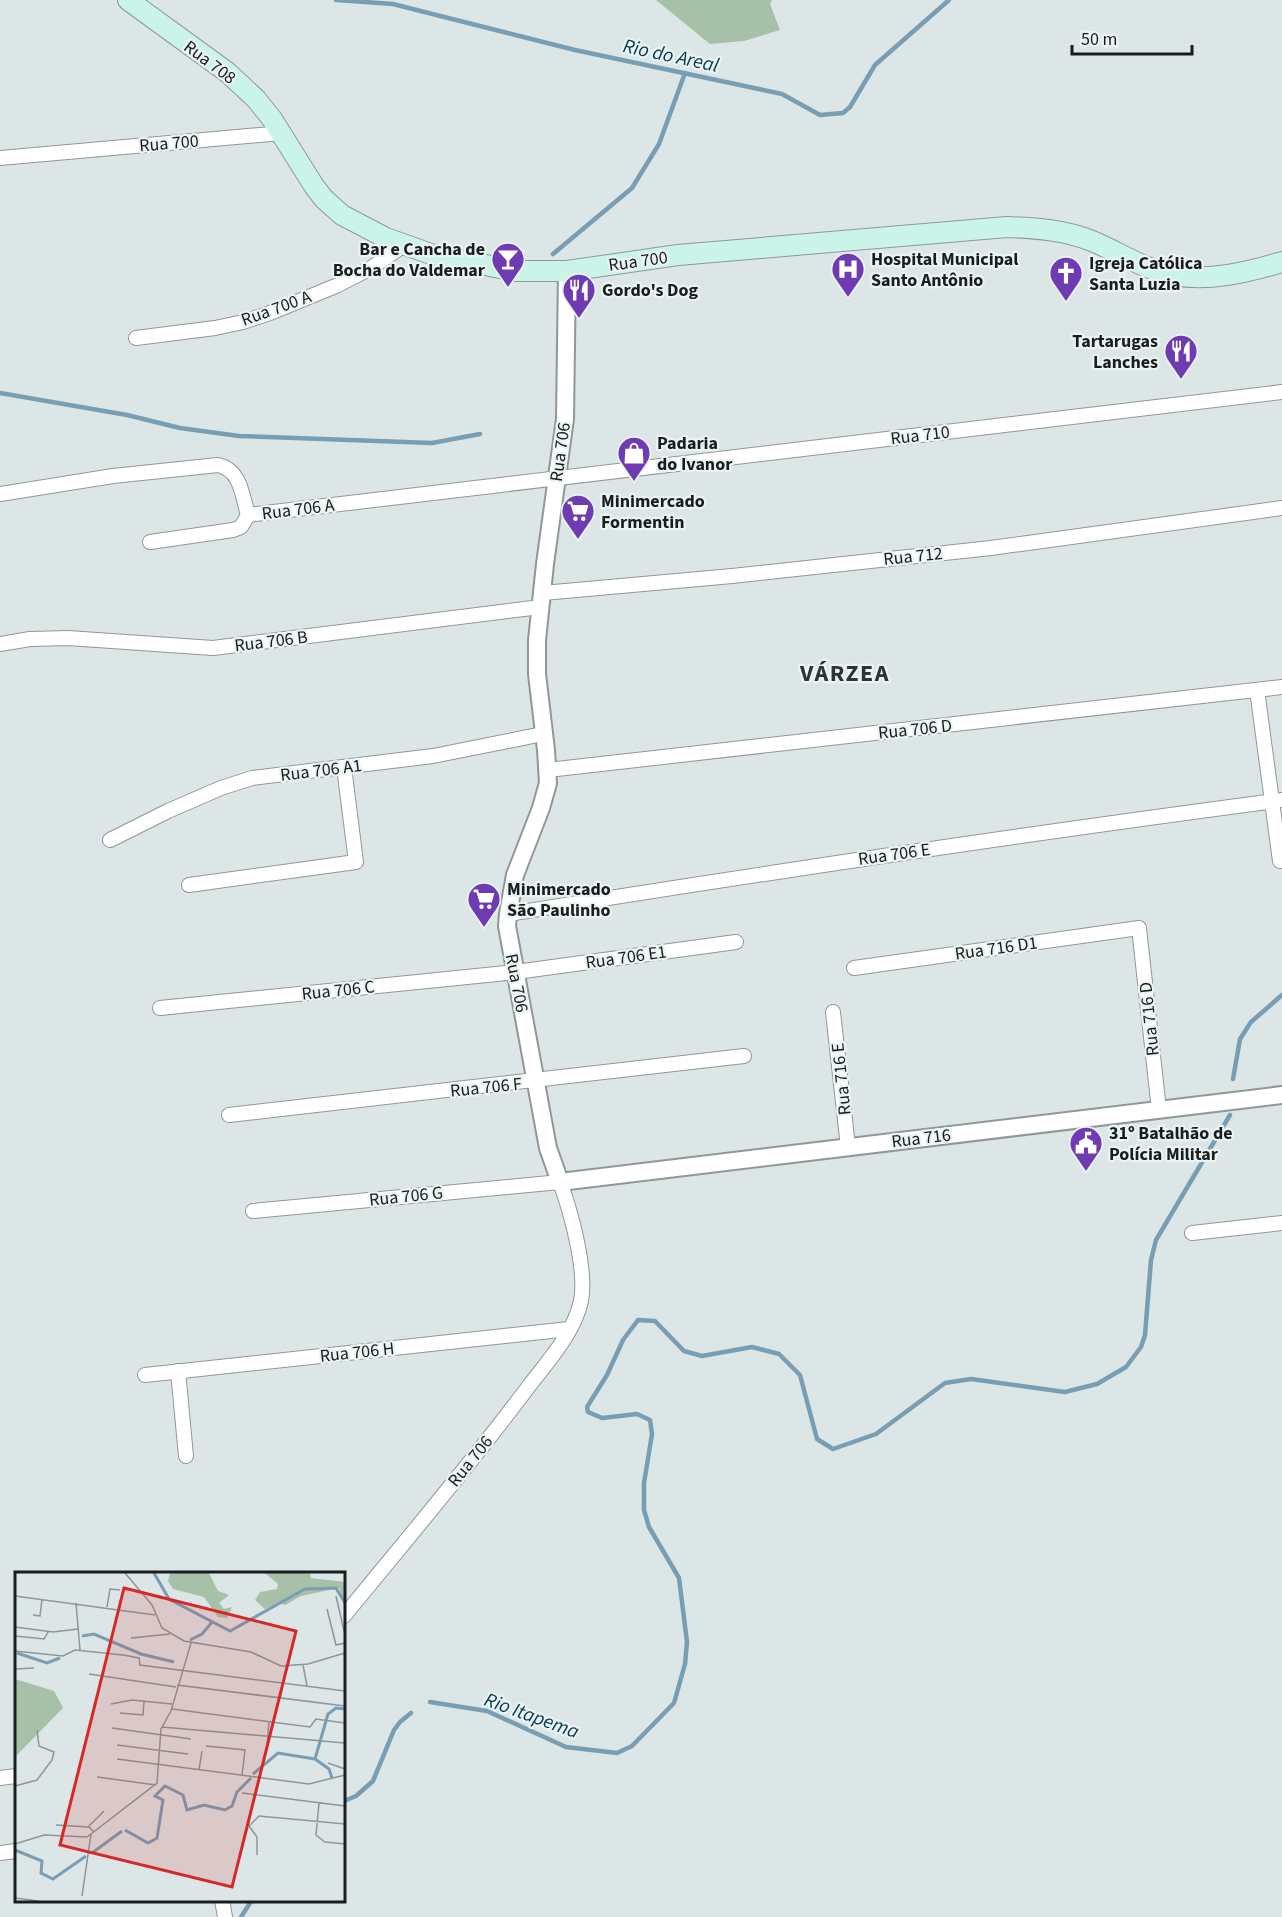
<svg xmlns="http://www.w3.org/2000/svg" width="1282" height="1917" font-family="'Source Sans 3',sans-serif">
  <rect width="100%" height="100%" fill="#dce6e6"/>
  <polygon fill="#a6c1a8" points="656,0 772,0 770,4 780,30 744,41 710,44"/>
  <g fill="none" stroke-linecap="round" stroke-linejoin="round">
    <g stroke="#799eb4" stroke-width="4.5">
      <polyline points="336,0 393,4 575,50 782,94 820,115 843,113 850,107 875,65 949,0"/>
      <polyline points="553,254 632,188 659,144 685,73"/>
      <polyline points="0,393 127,415 180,428 239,436 432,443 480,434"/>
      <polyline points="1233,1079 1240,1039 1251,1022 1282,995"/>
      <polyline points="430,1702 487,1711 566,1747 617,1753 632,1746 674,1703 685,1664 687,1642 679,1578 649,1527 644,1510 644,1483 652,1434 650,1420 637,1414 602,1418 588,1412 587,1407 607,1375 623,1340 638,1320 655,1321 684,1351 702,1356 752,1347 779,1354 800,1375 817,1439 833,1449 876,1434 945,1383 971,1379 1065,1392 1097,1384 1126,1367 1141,1347 1145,1335 1151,1260 1156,1240 1230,1115"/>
      <polyline points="344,1801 356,1796 373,1781 394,1730 400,1722 411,1713"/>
      <polyline points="241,1917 252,1900"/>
    </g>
    <defs>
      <g id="minor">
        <polyline points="0,158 282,133"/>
        <polyline points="136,338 215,328 243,322 270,313 338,285 371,268 404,245"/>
        <path d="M0 494 113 476 218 465C241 470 242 495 248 515L1282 392"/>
        <polyline points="150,542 233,530 241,527 248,515"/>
        <polyline points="543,593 732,576 991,548 1282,508"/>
        <polyline points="0,644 30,639 68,638 213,648 540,607"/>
        <polyline points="1257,690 1280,861"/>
        <polyline points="548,770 1282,687"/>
        <polyline points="110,840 168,811 221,788 252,778 433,756 543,734"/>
        <polyline points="189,885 356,862 344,767"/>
        <path d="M508 914C765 873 1023 834 1282 800"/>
        <polyline points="854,968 1139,928 1159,1110"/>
        <polyline points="160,1008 516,972 736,942"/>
        <polyline points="833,1012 848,1147"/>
        <polyline points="229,1115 744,1056"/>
        <path d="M253 1211 560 1182C571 1212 587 1270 581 1301 574 1333 548 1361 529 1386 470 1465 406 1540 344 1616"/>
        <polyline points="1192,1233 1282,1223"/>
        <polyline points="178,1371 186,1456"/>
        <polyline points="145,1375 569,1329"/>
        <polyline points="0,1778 16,1776"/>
        <polyline points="0,1853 16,1851"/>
        <polyline points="222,1900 225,1917"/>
      </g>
      <polyline id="tertiary" points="567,271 565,419 545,564 537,640 537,674 546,750 548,783 541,808 515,875 508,914 507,926 548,1148 560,1182 1282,1095"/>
      <path id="secondary" d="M128 0 227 72 256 99 272 119 314 186 324 199 342 215 386 238 431 254 515 271H567L678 255 1007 227C1036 228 1065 230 1092 241 1119 252 1145 270 1173 275 1208 282 1249 272 1282 262"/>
    </defs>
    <use href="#minor" stroke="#8f9898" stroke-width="16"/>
    <use href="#tertiary" stroke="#8f9898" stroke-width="20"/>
    <use href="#secondary" stroke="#8f9898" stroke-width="22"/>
    <use href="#minor" stroke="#fff" stroke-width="14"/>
    <use href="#tertiary" stroke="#fff" stroke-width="16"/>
    <use href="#secondary" stroke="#caf4e8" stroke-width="20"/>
  </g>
  <defs>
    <symbol id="bar-pin" viewBox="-11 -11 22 30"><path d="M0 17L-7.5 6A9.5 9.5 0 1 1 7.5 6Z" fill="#6f3bb2" stroke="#e9f4f3"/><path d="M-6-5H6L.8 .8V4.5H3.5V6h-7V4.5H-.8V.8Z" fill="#fff"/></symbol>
    <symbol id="hospital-pin" viewBox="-11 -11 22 30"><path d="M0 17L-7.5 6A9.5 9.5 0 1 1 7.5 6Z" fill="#6f3bb2" stroke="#e9f4f3"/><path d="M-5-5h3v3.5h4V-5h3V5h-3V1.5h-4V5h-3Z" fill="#fff"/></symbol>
    <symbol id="church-pin" viewBox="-11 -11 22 30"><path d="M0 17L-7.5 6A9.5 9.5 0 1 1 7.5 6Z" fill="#6f3bb2" stroke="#e9f4f3"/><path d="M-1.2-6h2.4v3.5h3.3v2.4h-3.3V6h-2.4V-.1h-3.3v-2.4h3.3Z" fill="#fff"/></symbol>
    <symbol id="restaurant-pin" viewBox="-11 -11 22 30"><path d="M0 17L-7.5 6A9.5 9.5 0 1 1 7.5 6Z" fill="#6f3bb2" stroke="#e9f4f3"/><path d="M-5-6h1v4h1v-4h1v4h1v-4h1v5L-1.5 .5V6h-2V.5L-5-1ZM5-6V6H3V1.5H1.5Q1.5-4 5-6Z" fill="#fff"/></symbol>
    <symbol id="shop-pin" viewBox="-11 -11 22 30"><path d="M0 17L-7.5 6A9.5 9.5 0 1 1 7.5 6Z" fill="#6f3bb2" stroke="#e9f4f3"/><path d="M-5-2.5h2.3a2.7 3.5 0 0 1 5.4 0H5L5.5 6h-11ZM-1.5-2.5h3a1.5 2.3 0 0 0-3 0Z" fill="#fff"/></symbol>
    <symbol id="supermarket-pin" viewBox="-11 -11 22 30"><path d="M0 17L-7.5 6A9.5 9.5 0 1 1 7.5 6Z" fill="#6f3bb2" stroke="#e9f4f3"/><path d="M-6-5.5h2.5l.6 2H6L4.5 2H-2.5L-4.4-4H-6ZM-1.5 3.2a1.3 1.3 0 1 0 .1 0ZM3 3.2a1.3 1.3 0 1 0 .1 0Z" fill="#fff"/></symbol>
    <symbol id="civic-pin" viewBox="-11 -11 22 30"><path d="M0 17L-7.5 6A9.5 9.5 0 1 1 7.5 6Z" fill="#6f3bb2" stroke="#e9f4f3"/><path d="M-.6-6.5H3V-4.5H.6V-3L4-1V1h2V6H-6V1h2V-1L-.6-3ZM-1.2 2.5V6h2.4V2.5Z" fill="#fff"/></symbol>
  </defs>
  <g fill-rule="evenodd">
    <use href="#bar-pin" x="489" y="240" width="38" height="52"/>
    <use href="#hospital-pin" x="829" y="250" width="38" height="52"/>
    <use href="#church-pin" x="1047" y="254" width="38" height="52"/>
    <use href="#restaurant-pin" x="560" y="271" width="38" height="52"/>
    <use href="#restaurant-pin" x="1162" y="332" width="38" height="52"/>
    <use href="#shop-pin" x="615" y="434" width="38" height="52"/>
    <use href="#supermarket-pin" x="559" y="492" width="38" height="52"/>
    <use href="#supermarket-pin" x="465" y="880" width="38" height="52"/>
    <use href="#civic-pin" x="1067" y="1124" width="38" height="52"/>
  </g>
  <g text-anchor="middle" stroke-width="4.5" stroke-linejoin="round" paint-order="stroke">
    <g font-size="18" fill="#191d1d" stroke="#e9f4f3">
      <text transform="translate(210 62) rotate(37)" y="6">Rua 708</text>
      <text transform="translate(169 143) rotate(-5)" y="6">Rua 700</text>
      <text transform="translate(638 261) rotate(-8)" y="6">Rua 700</text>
      <text transform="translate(276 308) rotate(-20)" y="6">Rua 700 A</text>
      <text transform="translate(920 435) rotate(-7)" y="6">Rua 710</text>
      <text transform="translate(560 452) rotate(-82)" y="6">Rua 706</text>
      <text transform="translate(298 509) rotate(-7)" y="6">Rua 706 A</text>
      <text transform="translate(913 556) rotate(-6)" y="6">Rua 712</text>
      <text transform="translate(271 641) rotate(-7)" y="6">Rua 706 B</text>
      <text transform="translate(915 729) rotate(-6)" y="6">Rua 706 D</text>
      <text transform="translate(321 770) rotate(-7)" y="6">Rua 706 A1</text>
      <text transform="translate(894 854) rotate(-8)" y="6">Rua 706 E</text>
      <text transform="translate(996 948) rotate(-8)" y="6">Rua 716 D1</text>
      <text transform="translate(626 957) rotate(-8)" y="6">Rua 706 E1</text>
      <text transform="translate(517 983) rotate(79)" y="6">Rua 706</text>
      <text transform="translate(338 990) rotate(-6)" y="6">Rua 706 C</text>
      <text transform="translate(1149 1019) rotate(-96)" y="6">Rua 716 D</text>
      <text transform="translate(841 1079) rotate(-96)" y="6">Rua 716 E</text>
      <text transform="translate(486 1087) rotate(-6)" y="6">Rua 706 F</text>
      <text transform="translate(921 1138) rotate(-7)" y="6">Rua 716</text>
      <text transform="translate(406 1196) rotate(-6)" y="6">Rua 706 G</text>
      <text transform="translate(357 1352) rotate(-6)" y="6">Rua 706 H</text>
      <text transform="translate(470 1461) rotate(-51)" y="6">Rua 706</text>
    </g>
    <g font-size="18" font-weight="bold" fill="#191d1d" stroke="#e9f4f3" text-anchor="start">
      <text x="485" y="255" text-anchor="end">Bar e Cancha de<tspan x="485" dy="21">Bocha do Valdemar</tspan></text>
      <text x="871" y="265">Hospital Municipal<tspan x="871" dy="21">Santo Antônio</tspan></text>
      <text x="1089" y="269">Igreja Católica<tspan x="1089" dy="21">Santa Luzia</tspan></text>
      <text x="602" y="296">Gordo's Dog</text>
      <text x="1158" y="347" text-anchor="end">Tartarugas<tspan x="1158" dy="21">Lanches</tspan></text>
      <text x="657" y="449">Padaria<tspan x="657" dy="21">do Ivanor</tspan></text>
      <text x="601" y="507">Minimercado<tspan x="601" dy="21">Formentin</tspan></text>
      <text x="507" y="895">Minimercado<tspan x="507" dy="21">São Paulinho</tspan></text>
      <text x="1109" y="1139">31º Batalhão de<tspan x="1109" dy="21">Polícia Militar</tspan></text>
    </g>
    <g font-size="20" font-style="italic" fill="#043950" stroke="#e9f4f3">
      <text transform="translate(671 55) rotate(12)" y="7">Rio do Areal</text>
      <text transform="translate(532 1715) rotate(20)" y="7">Rio Itapema</text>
    </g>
    <g font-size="24" font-weight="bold" letter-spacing="1.5" fill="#2c3534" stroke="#e9f4f3">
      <text x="845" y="681">VÁRZEA</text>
    </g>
  </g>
  <g transform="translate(15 1572)">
    <rect width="330" height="330" fill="#dce6e6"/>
    <path d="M155 1H194L203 19 214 23 204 31 209 37 217 35 212 46 203 45 189 25 158 17 153 9ZM250 1H295L296 6 330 10V36L324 16 286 24 270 33 263 31 250 37 240 28 245 20 262 17 263 12ZM0 107 39 119 48 136 0 185Z" fill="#a6c1a8"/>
    <path fill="none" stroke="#799eb4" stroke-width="3" d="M139 1 154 27 215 59 290 17 321 16 330 31M67 64 79 62 126 82 159 90M175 68 187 62 198 49M2 81 32 91 45 86M300 187 314 197 317 206M238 202 263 181 300 187 313 142 321 136 330 137M110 258 133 271 142 266 148 228 140 224 150 214 168 223 172 238 189 233 210 238 217 234 222 220 236 206M0 278 27 289 26 301 38 307 71 284M77 281 107 259"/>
    <path fill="none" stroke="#8e9696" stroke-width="1.5" d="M110 1 137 33 147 56 169 69 236 80 266 94 293 92 330 81M0 24 140 43M321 24 330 63M61 31 65 78M92 35 95 17 105 18M312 37 321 73 330 71M18 43 25 44 27 27M0 55 38 60 63 57M0 64 29 67 33 60M116 66 155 62M0 79 48 84 60 78 108 83 124 86 125 93 330 119M288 93 292 114M0 97 19 96M74 102 161 115M162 113 330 134M96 132 117 128 157 132M157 137 295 155 301 147 330 151M105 141 128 143 129 130M147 155 330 171M97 156 176 167M102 173 173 182M191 174 230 178 227 203M252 174 254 150M102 187 294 212 330 203M313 191 330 197M184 198 187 179M82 205 141 213M0 214 22 208 37 188 39 180 24 174 22 158M227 221 330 234M304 231 301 263 310 270 330 272M41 253 74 255 79 260M73 255 89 239M0 272 29 263 72 265 142 211 146 157 156 139 176 71M242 283V265L234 254 244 244 330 252M67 324 76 262M0 326 23 329"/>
    <path fill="#d62828" fill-opacity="0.15" stroke="#d62828" stroke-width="3" d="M109 16 281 59 217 315 45 273Z"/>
    <rect width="330" height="330" fill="none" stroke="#191d1d" stroke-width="3"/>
  </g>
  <path d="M1072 45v9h120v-9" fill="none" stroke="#191d1d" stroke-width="3"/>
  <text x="1081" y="45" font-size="18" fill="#191d1d" stroke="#e9f4f3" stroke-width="4.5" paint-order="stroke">50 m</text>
</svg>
